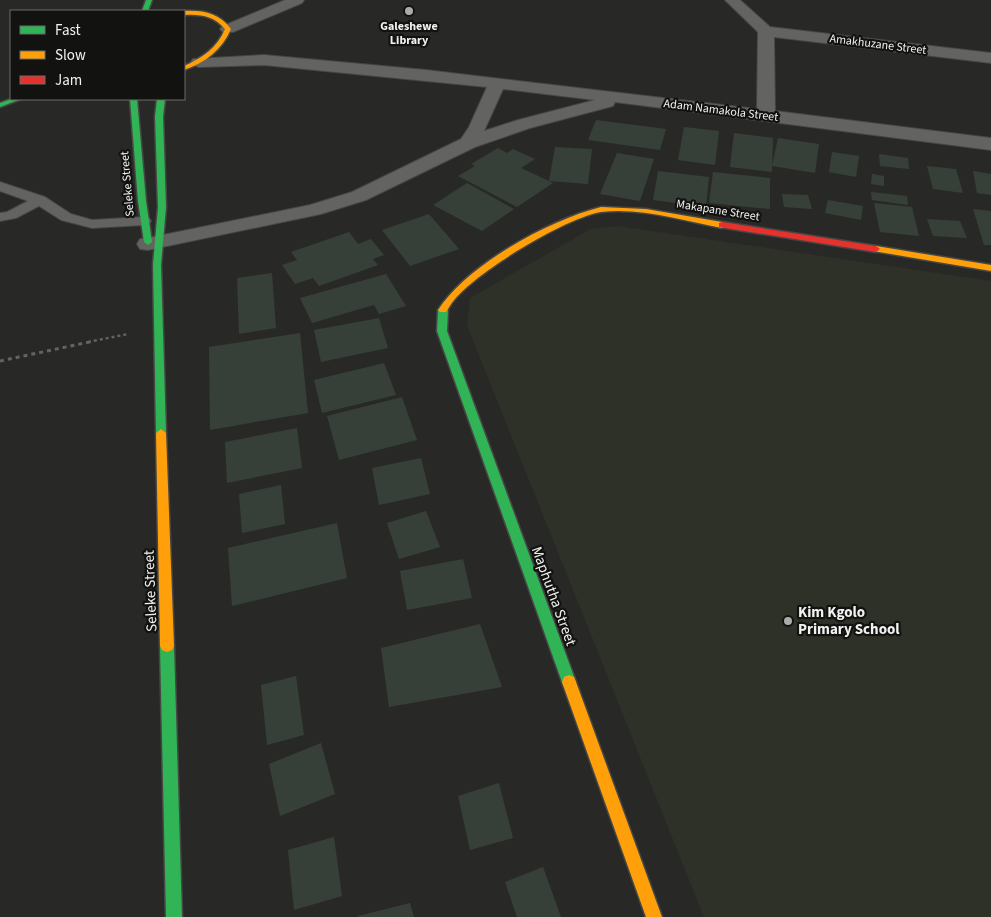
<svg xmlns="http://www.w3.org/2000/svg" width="991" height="917" font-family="'Source Sans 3',sans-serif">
  <rect width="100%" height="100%" fill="#282927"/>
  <polygon fill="#2e3128" points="617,226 991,281 991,917 704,917 467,325 470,298 591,229"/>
  <g fill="#364038">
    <polygon points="596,120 666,129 660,150 588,140"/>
    <polygon points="684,127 719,131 715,165 678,160"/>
    <polygon points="734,133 773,138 772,172 730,167"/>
    <polygon points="778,138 819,144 815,173 772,166"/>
    <polygon points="555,147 592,149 588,184 549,181"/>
    <polygon points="498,148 507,153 513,149 535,159 521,168 553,183 517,207 458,176 475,166 471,164"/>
    <polygon points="832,152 859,156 856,177 829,172"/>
    <polygon points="617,153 654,159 640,201 600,194"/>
    <polygon points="879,154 908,158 909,169 880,166"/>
    <polygon points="927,166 956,169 963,193 933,189"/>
    <polygon points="658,171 709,177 706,207 653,200"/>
    <polygon points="973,171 991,174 991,195 977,193"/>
    <polygon points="713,172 770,178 770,209 709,203"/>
    <polygon points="872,174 884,176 884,186 871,184"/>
    <polygon points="467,183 514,209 482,231 433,205"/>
    <polygon points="871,192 907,196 908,205 872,200"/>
    <polygon points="782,194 808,195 812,209 784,207"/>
    <polygon points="828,200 863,206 861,220 825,213"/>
    <polygon points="874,203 912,207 919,236 880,232"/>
    <polygon points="973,209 991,211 991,245 984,245"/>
    <polygon points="429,214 459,249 410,266 382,230"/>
    <polygon points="927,219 960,221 967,238 933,236"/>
    <polygon points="349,232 358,244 371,239 384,255 373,259 378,265 319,286 313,278 295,284 282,265 297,260 291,252"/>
    <polygon points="272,273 276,328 239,334 237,278"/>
    <polygon points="386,274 406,306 379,314 374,305 312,323 300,298"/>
    <polygon points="379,318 388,348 321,362 314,330"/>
    <polygon points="300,333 308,413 210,430 209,347"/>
    <polygon points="384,363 396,395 322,413 314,380"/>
    <polygon points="402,397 417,440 339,460 327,416"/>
    <polygon points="297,428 302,468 227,483 225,442"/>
    <polygon points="421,458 430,494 379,505 372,468"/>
    <polygon points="281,485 285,524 242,533 239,494"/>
    <polygon points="426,511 440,547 399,559 387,523"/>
    <polygon points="337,523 347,578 232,606 228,548"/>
    <polygon points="463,559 472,598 407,610 400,571"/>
    <polygon points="480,624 502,687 389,707 381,648"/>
    <polygon points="296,676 304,735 267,745 261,685"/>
    <polygon points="321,743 335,794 280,816 269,764"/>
    <polygon points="499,783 513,838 470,850 458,796"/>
    <polygon points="334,837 342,896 294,910 288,850"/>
    <polygon points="543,867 561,917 517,917 505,882"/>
    <polygon points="410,903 414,917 358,917 358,916"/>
  </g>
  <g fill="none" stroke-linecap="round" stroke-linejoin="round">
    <defs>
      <polygon id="lane" points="0,182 45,197 71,214 92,220 144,217 149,218 151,221 149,224 144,225 92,228 61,220 39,206 16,218 0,221 0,213 7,212 28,201 0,191"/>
      <g id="street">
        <polygon points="285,0 304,0 302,3 233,32 223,32 220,29 223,26"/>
        <path d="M725 0H740L770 27 991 53V63L774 37 775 111 991 138V150L615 102 613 106 530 128 475 147 366 200 321 214 148 250 140 249 137 244 140 239 148 238 310 205 352 192 461 139 469 127 487 87 264 65 199 67 193 65 191 62 193 59 264 55 426 70 757 109 758 32ZM503 89 595 100 518 120 484 131Z"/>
      </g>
      <g id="fast">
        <polygon points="146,0 152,0 148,11 142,11"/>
        <polygon points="11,99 21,99 0,107 0,103"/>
        <polygon points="130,99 137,99 146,201 152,242 148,245 144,242 138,201"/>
        <polygon points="157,99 165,99 163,117 166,207 161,265 166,433 161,437 156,433 153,265 158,207 155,117"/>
        <polygon points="443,307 448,310 447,331 576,682 574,687 569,689 564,687 562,682 437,331 438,310"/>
        <polygon points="167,640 172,642 174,646 182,917 166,917 160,646 162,642"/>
      </g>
      <g id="slow">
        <path d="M184 11C203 10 219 13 231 29 222 50 205 63 184 70V66C202 58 217 48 225 29 214 16 201 14 184 15Z"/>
        <path d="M601 207 646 209 722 222 726 225 722 228C684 221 640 207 601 212 565 218 478 271 455 299 451 303 449 308 446 312H440L438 310C467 265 549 220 601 207Z"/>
        <polygon points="876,246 991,265 991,271 873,251 872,249"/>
        <polygon points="161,429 166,433 174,646 172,650 167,652 162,650 160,646 156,433"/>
        <polygon points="569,675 574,677 576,682 662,917 646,917 562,682 564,677"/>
      </g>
      <polygon id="jam" points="722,222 876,246 880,249 876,252 719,227 719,223"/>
    </defs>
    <use href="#lane" stroke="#464745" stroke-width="2"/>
    <use href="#street" stroke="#464745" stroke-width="2"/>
    <use href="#fast" stroke="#464745" stroke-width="3"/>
    <use href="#slow" stroke="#464745" stroke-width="3"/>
    <use href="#jam" stroke="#464745" stroke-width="3"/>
    <polyline stroke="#636362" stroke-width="2.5" stroke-dasharray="3 3" stroke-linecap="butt" points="88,342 128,334"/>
    <polyline stroke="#636362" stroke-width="3" stroke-dasharray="4 4" stroke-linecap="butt" points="0,361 94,341"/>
    <use href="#lane" fill="#636362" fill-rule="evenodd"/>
    <use href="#street" fill="#636362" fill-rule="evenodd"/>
    <use href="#fast" fill="#30b455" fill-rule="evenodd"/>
    <use href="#slow" fill="#ff9f0a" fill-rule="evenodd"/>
    <use href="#jam" fill="#e5322d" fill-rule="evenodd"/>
  </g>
  <g fill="#abaca9" stroke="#121211" stroke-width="2">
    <circle cx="409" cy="11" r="5"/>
    <circle cx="788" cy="621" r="5"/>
  </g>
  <g text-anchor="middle" stroke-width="4.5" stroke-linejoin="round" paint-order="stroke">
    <g font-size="12" font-weight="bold" fill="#f1f2ef" stroke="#121211">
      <text x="409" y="30">Galeshewe<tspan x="409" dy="14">Library</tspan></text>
    </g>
    <g font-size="12" fill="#f1f2ef" stroke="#121211">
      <text transform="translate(878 44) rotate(7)" y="4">Amakhuzane Street</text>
      <text transform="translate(721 110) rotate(7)" y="4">Adam Namakola Street</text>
      <text transform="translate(127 184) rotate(-95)" y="4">Seleke Street</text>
      <text transform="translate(718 210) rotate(9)" y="4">Makapane Street</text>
    </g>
    <g font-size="15" fill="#f1f2ef" stroke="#121211">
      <text transform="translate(150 591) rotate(-92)" y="5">Seleke Street</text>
      <text transform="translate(554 596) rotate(70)" y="5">Maphutha Street</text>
    </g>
    <g font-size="15" font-weight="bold" fill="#f1f2ef" stroke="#121211" text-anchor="start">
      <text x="798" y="617">Kim Kgolo<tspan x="798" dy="17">Primary School</tspan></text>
    </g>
  </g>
  <rect x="10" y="10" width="175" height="90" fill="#121211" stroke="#6b6c6a"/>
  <rect x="20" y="26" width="25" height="8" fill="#30b455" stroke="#6b6c6a"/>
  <text x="55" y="35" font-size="15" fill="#f1f2ef">Fast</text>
  <rect x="20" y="51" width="25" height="8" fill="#ff9f0a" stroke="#6b6c6a"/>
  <text x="55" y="60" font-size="15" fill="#f1f2ef">Slow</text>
  <rect x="20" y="76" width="25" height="8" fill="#e5322d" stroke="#6b6c6a"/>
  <text x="55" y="85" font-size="15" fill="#f1f2ef">Jam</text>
</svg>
